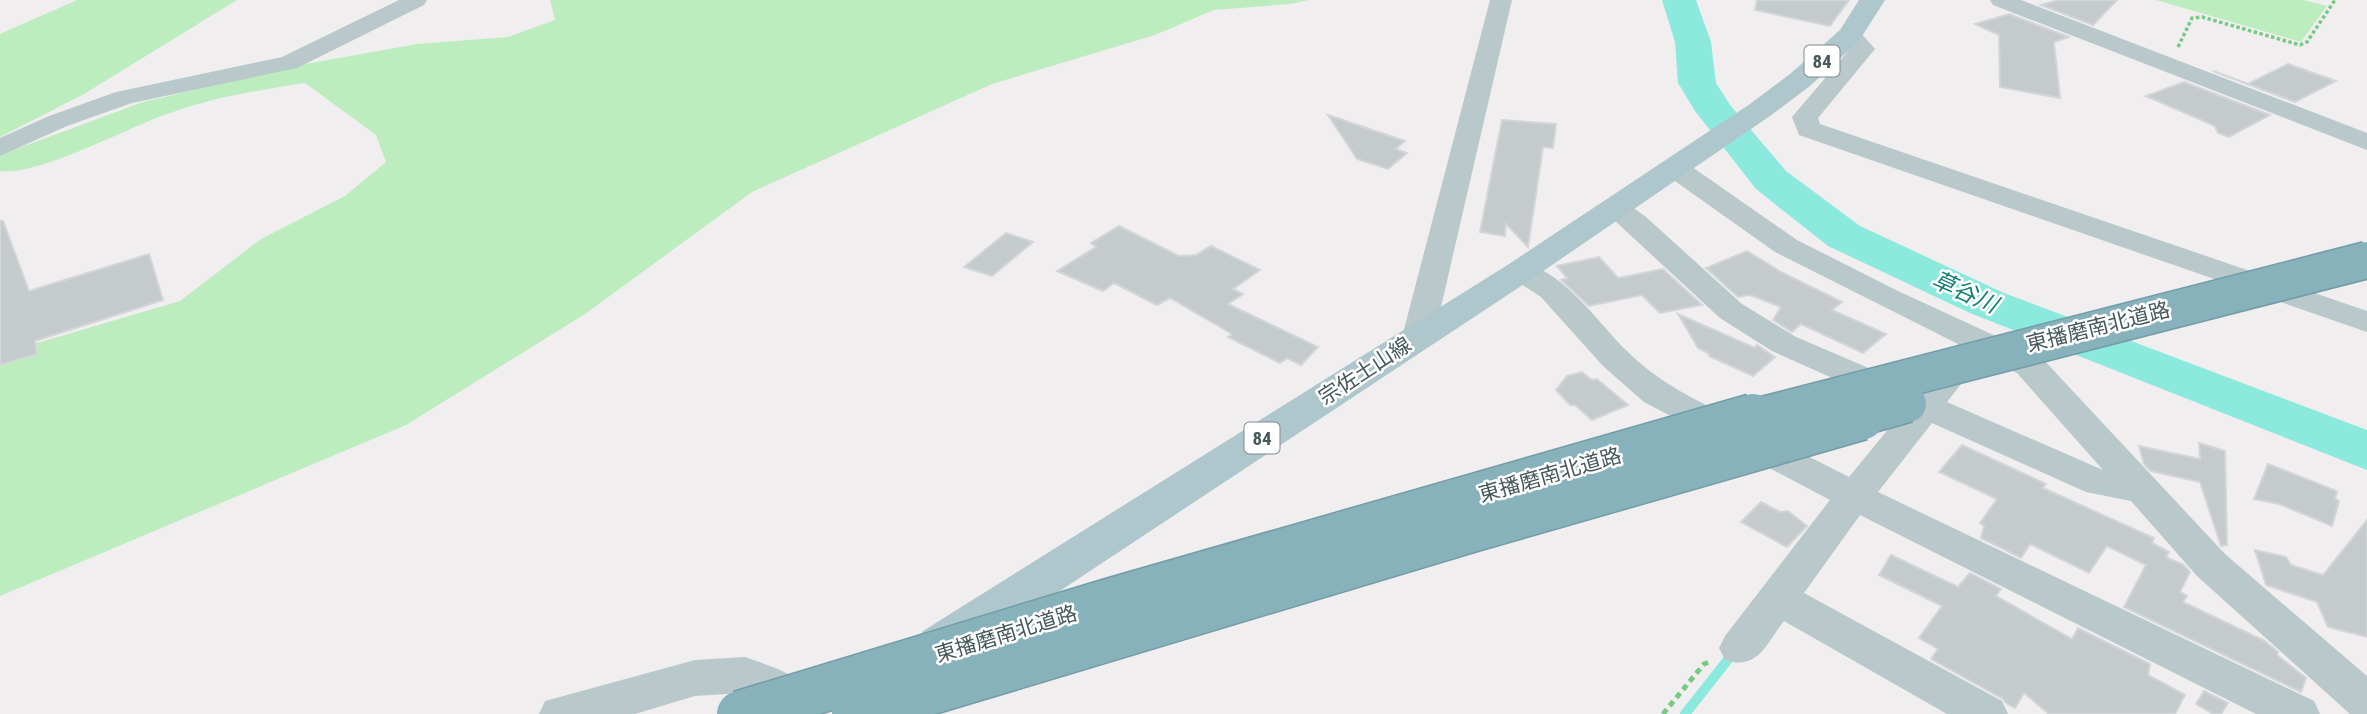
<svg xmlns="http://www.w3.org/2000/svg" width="2367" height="714" font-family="'Roboto Condensed','Noto Sans JP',sans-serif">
  <rect width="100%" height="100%" fill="#f0eeef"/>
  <g fill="#bdedbf">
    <polygon points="77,0 237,0 84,94 0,137 0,34"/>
    <path d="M550 0H1309L1290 4 1214 10 1155 35 992 84 752 192 585 314 406 425 0 596V354L180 301 261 239 345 196 386 162 376 135 305 83C260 90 216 97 173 112 132 125 38 177 0 171V155L143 102 300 65 417 44 508 37 555 20Z"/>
    <polygon points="2156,0 2303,0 2327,6 2301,42"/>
  </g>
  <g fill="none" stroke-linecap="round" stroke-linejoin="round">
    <polyline stroke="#8be9dd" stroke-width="10" points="1685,714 1730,657"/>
    <polygon fill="#8be9dd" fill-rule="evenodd" points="1662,0 1696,0 1711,42 1716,83 1730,105 1786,171 1860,226 2004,293 2367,430 2367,470 1970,313 1828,246 1756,189 1695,111 1678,83 1675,42"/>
  </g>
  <g fill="#c5cbcd" stroke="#d2d6d9" stroke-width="2">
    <polygon points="1757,0 1849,0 1830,26 1755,10"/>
    <polygon points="2059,0 2117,0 2093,25 2041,5"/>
    <polygon points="2009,14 2069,37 2054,42 2060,98 2000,87 1999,35 1975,24"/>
    <polygon points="2288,64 2336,81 2295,102 2213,71 2248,84"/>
    <polygon points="2184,82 2270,115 2229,137 2218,133 2215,126 2146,96"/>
    <polygon points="1328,115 1405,141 1396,149 1407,153 1388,169 1357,159"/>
    <polygon points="1502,120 1556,124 1553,148 1543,147 1528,247 1506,224 1505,236 1480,232"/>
    <polygon points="0,221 3,221 29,291 149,254 163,300 35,341 37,354 0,365"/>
    <polygon points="1119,226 1179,256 1196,255 1211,246 1260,270 1233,289 1243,294 1228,304 1318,347 1301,365 1287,358 1280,363 1228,337 1232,334 1170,298 1157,305 1114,283 1103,291 1057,271 1096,247 1091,243"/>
    <polygon points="1006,233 1033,242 992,276 964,267"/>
    <polygon points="1747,251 1781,272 1842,302 1832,310 1886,334 1863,353 1801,324 1792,332 1773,320 1781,307 1750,295 1738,297 1706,268"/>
    <polygon points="1599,257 1618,278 1663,269 1702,305 1660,313 1642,295 1589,306 1561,280 1567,278 1557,266"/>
    <polygon points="1678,314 1755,348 1757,345 1775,357 1753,376 1709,356 1708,353 1698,348"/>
    <polygon points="1582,372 1592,380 1597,379 1628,405 1592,420 1575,405 1570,405 1556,390 1567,376"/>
    <polygon points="2199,443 2225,451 2227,545 2221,546 2200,482 2151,471 2144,464 2139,446 2200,459"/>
    <polygon points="1962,445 2046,484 2043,488 2154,538 2152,543 2169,552 2166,557 2184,565 2190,572 2180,592 2187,596 2183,602 2265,641 2278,652 2277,655 2306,678 2301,692 2124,607 2146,565 2107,546 2089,573 2030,544 2021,558 1981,538 1984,526 1980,523 1997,499 1939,472"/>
    <polygon points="2268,464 2337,491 2335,499 2339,501 2332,526 2279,504 2254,499"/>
    <polygon points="1761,502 1780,512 1788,511 1807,526 1787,547 1741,522"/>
    <polygon points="2367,520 2367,637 2328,627 2317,602 2266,585 2255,550 2286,557 2291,565 2323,575"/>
    <polygon points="1891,555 1958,587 1970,573 2001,589 1996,596 2072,639 2078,628 2150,664 2148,675 2185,695 2175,714 2049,714 2024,693 2015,708 2006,703 2003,699 1931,659 1938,649 1919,638 1942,606 1879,575"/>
    <polygon points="2204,691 2228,703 2221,714 2213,714 2196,704"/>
  </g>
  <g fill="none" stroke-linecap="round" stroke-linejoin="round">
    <polyline stroke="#76ca84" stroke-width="3.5" stroke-dasharray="3.5 2.5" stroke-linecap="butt" points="2178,47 2192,18 2202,17 2300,45 2307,42 2335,0"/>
    <polyline stroke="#76ca84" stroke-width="5" stroke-dasharray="6 4.5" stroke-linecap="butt" points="1663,714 1704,664 1712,661"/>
    <g fill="#b9c8ca" fill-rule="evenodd">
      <polygon points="399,0 427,0 424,5 297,68 132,103 67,126 0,156 0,138 49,116 116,92 282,57"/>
      <polygon points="1490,0 1512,0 1434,337 1430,344 1418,347 1406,344 1402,337"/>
      <polygon points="1990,0 2021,0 2367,133 2367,150 1993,5"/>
      <polygon points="1850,28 1858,30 1875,49 1818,118 1820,124 2367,311 2367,332 1799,135 1792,117 1850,49 1838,35 1842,30"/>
      <path d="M1675 160 1685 162 1797 240 1898 291 2041 357 2225 554 2367 676V714H2350L2197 576 2131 501 2086 492 1932 423 1878 492 2314 701 2320 714H2256L1860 515 1804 593 2002 701 2008 714H1947L1784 621C1766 644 1758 671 1725 660L1719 648 1725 636 1830 500 1644 402 1603 366 1541 297 1510 277 1506 271 1510 265C1552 254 1599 324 1626 350 1658 383 1698 401 1738 421 1775 440 1812 458 1849 477L1904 410 1772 351 1720 318 1601 208 1605 202 1615 199 1625 202 1646 217 1742 304 1796 337 1920 390 1958 344 1775 252 1665 174 1661 168 1665 162ZM1983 356 2017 373 2103 470 1947 402Z"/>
      <path d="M745 657C774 667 810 678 824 707L821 714H778L764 703 742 693 695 696 635 714H539L545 701 695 660Z"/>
    </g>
    <polygon fill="#aec7cc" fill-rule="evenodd" points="1859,0 1885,0 1859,41 1810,86 1770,116 1533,278 957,659 940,665 923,659 915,645 923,631 1509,264 1750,104 1790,74 1840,30"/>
    <defs>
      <g id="highway-bridge-far1">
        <polyline points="1747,419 2367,260"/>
        <polyline points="1855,419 1908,404"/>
      </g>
      <g id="highway-bridge">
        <polyline points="740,714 1112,601 1753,417"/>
        <polyline points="855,714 1471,529 1861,417"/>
      </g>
    </defs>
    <use href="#highway-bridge-far1" stroke="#729da7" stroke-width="39" stroke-linecap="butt"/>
    <use href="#highway-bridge" stroke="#729da7" stroke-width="49" stroke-linecap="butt"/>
    <use href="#highway-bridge-far1" stroke="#87b2bb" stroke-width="36"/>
    <use href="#highway-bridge" stroke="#87b2bb" stroke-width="46"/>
  </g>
  <g text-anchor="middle" stroke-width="5" stroke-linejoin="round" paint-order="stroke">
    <g fill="#fff" stroke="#7e8a8c" stroke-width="2">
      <rect x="1804.5" y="45.5" width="35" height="31" rx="5"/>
      <rect x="1244.5" y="422.5" width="35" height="31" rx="5"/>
    </g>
    <g font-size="19" font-weight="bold" fill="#46585a">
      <text x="1822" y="68">84</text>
      <text x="1262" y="445">84</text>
    </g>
    <g font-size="21" fill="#46585a" stroke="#fff">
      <text transform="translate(2098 327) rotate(-14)" y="7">東播磨南北道路</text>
      <text transform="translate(1365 371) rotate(-33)" y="7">宗佐土山線</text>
      <text transform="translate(1550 475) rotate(-16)" y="7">東播磨南北道路</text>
      <text transform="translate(1006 634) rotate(-17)" y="7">東播磨南北道路</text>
    </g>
    <g font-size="23" font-style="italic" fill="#107e71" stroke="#fff">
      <text transform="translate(1965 292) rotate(24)" y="8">草谷川</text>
    </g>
  </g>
</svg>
